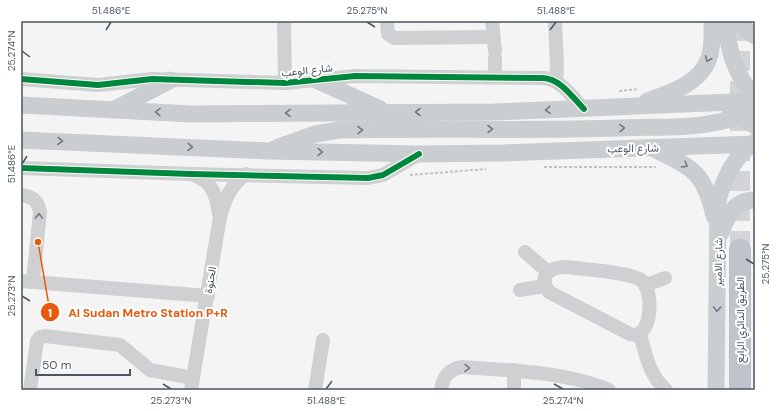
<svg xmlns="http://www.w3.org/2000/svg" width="776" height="411" font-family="'DM Sans',Vazirmatn,sans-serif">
  <rect width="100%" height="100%" fill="#f4f4f4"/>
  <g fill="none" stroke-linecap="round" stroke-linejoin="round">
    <polyline stroke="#d2d4d7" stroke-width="20" stroke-dasharray="20 10" stroke-linecap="butt" points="740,21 740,250"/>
    <defs>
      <polyline id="highway" points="740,390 740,250"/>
    </defs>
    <use href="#highway" stroke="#b9bec3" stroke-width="22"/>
    <g stroke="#bcc7c4" stroke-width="2" stroke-dasharray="3 2" stroke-linecap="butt">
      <polyline points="619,91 639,89"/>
      <polyline points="544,167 656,167"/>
      <polyline points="410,175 486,169"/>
    </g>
    <g stroke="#ced0d2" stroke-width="14">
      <polyline points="284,21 285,83"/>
      <polyline points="387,21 388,34 394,38 493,37"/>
      <polyline points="492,21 495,51"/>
      <polyline points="555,21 557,67 556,81"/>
      <polyline points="495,77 495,58"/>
      <path d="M21 79 98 85 152 79 285 83 355 76 543 78C561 79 572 97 584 109"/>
      <polyline points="21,168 191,174 368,178 383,175 419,154"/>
      <path d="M193 175C213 181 216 195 219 214"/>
      <path d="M21 195C32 196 38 201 40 212L33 282"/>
      <polyline points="525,252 548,272"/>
      <path d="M566 267C581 269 630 272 641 280 655 290 652 342 630 334L549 292C538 276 549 267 566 267Z"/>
      <polyline points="21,281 208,296"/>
      <polyline points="646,285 665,278"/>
      <polyline points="520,290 545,286"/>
      <path d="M640 334C646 355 649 375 666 390"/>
      <polyline points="30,390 37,341 40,337 45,336 120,345 150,370 193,378"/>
      <path d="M191 390 220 217C225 199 230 186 246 174"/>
      <polyline points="315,390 323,340"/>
      <path d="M441 390C443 377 449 369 462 367 507 370 568 372 609 390"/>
      <polyline points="514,390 514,370"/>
    </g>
    <g stroke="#caced1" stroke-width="17">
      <path d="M726 21C727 48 736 77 755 97"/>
      <polyline points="740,21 745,29 755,36"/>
      <polyline points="314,79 380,109"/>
      <path d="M647 101C670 93 700 84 709 58 713 47 712 33 712 21"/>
      <polyline points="21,105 191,114 494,112 755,101"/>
      <polyline points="113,110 171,80"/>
      <polyline points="731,112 755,126"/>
      <polyline points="21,140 269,151 419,154 504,153 755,144"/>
      <path d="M276 148 315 134 340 130C434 128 528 131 622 128 666 126 715 131 755 109"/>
      <path d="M654 149C692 168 704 171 714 216"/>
      <path d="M721 233C727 216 734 200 755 200"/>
      <path d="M716 390 718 201C724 177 734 156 755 142"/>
    </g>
    <use href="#highway" stroke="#bec4c9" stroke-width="20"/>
    <defs>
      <g id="cycleway">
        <path d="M21 79 98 85 152 79 285 83 355 76 543 78C561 79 572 97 584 109"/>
        <polyline points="21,168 191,174 368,178 383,175 419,154"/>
      </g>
    </defs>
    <use href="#cycleway" stroke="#fff" stroke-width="8"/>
    <use href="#cycleway" stroke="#00873e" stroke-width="6"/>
  </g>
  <defs><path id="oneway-chevron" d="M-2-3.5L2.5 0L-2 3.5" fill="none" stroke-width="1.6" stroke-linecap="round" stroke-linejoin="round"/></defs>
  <g stroke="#707a83">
    <use href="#oneway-chevron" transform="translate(708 59) rotate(113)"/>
    <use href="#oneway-chevron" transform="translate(548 110) rotate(178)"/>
    <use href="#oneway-chevron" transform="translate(158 112) rotate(-178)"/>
    <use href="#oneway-chevron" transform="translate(418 112) rotate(-180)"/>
    <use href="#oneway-chevron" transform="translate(288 113) rotate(179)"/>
    <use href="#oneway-chevron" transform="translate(622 128) rotate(-2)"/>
    <use href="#oneway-chevron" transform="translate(490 129)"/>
    <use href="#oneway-chevron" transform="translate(360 130) rotate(-1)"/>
    <use href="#oneway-chevron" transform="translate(60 141) rotate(3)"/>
    <use href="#oneway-chevron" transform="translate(190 147) rotate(3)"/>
    <use href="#oneway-chevron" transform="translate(320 152) rotate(1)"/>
    <use href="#oneway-chevron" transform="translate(685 165) rotate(31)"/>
    <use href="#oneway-chevron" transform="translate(717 309) rotate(92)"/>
  </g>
  <g stroke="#727b83">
    <use href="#oneway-chevron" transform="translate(39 216) rotate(-88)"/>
    <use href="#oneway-chevron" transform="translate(467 368) rotate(1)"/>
  </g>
  <path fill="none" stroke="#4a5661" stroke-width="1.5" d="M367 22 375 27M106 30 111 22M550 30 556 22M22 51 30 57M22 164 27 156M746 259 754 264M22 296 30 301M163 384 171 389M554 384 563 389M326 389 332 381"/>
  <g text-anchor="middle" stroke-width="4" stroke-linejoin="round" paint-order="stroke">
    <g font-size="11" fill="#4a5661" stroke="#fff">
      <text transform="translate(307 70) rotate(-6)" y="4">شارع الوعب</text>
      <text transform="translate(633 148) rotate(-1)" y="4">شارع الوعب</text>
      <text transform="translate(718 262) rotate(-89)" y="4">شارع الامير</text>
      <text transform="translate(210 280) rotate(-81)" y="4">الحنوة</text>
      <text transform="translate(740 320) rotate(-90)" y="4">الطريق الدائري الرابع</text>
    </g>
  </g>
  <path fill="none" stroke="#e8590c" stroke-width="1.5" d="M38 242L50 312"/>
  <g fill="#e8590c" stroke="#fff" stroke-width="1.5">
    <circle cx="38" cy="242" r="4"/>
    <circle cx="50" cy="312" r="10"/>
  </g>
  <g font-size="12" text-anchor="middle" font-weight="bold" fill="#fff">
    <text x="50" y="317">1</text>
  </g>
  <g font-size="12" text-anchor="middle" font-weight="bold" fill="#e8590c" stroke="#fff" stroke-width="4" stroke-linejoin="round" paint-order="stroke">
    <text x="148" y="317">Al Sudan Metro Station P+R</text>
  </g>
  <rect width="776" height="411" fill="none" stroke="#ffffff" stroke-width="44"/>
  <path d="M36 369v6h94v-6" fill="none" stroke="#4a5661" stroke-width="2"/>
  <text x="42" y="369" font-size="12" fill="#4a5661" stroke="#ffffff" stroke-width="3" paint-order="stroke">50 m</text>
  <rect x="22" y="22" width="732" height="367" fill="none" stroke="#4a5661" stroke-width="1.5"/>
  <g font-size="10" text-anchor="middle" fill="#4a5661">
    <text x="111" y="14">51.486°E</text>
    <text x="367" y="14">25.275°N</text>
    <text x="556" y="14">51.488°E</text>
    <text transform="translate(11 51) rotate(-90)" y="4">25.274°N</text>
    <text transform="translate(11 164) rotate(-90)" y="4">51.486°E</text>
    <text transform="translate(765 264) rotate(-90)" y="4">25.275°N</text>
    <text transform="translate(11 296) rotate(-90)" y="4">25.273°N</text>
    <text x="171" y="404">25.273°N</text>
    <text x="326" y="404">51.488°E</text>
    <text x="563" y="404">25.274°N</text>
  </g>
</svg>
